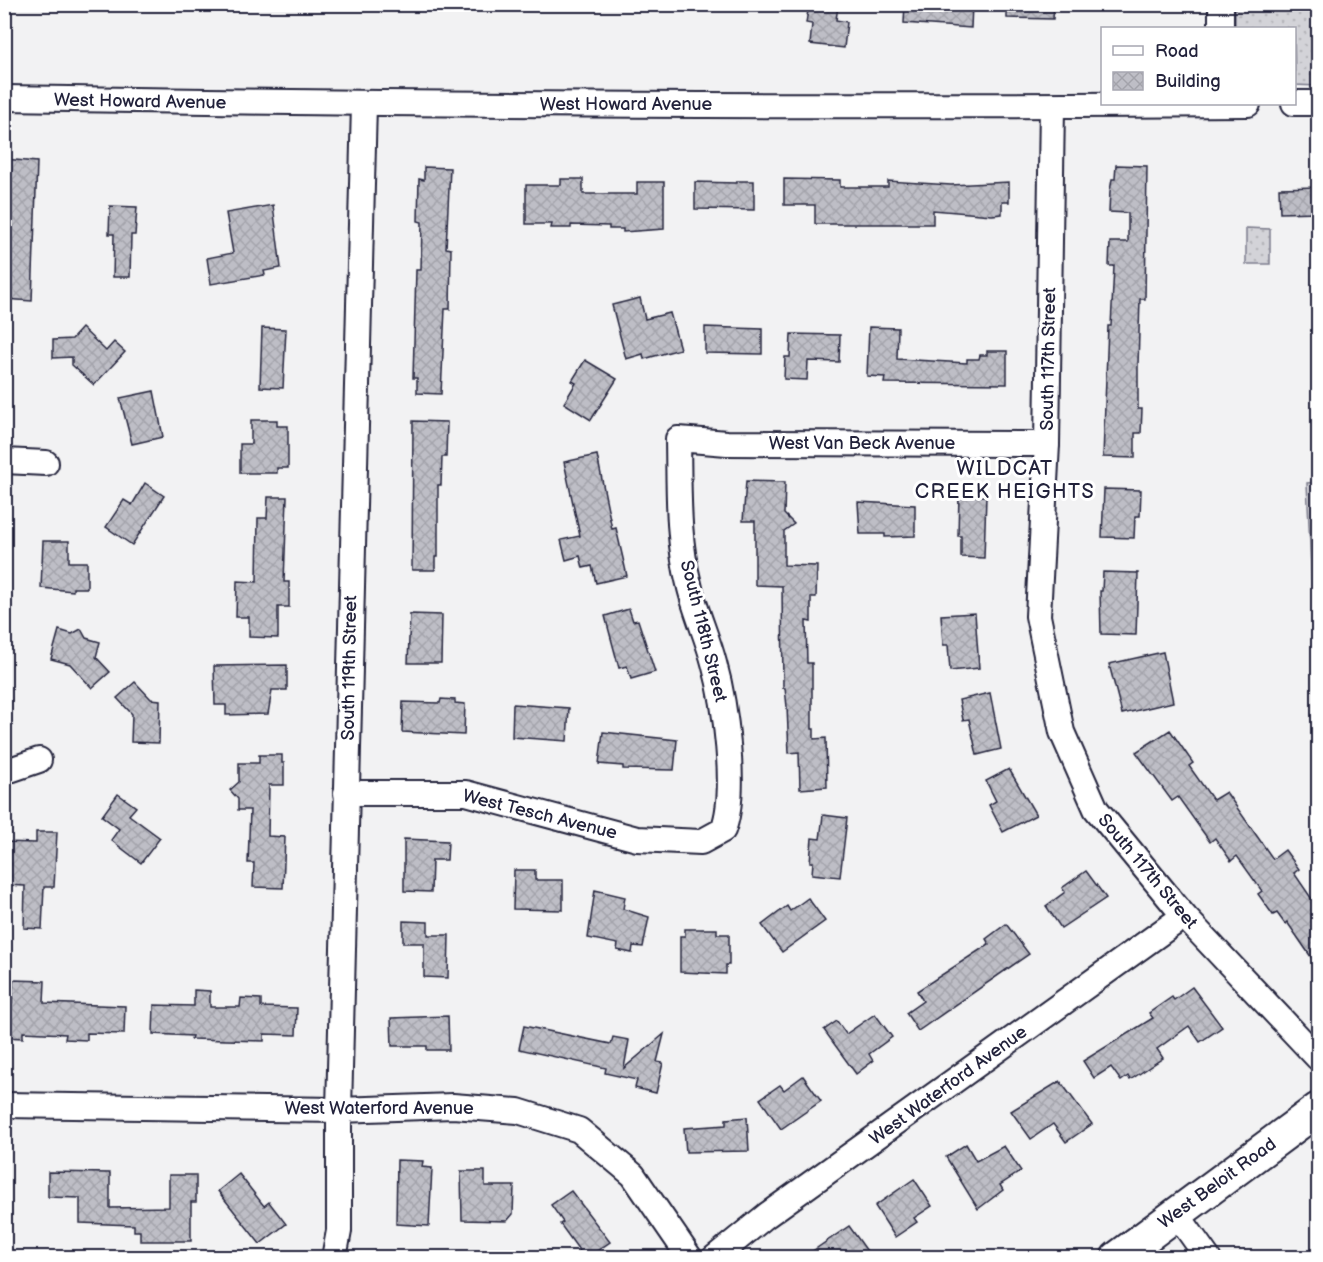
<svg xmlns="http://www.w3.org/2000/svg" width="1323" height="1262" font-family="'Balsamiq Sans',sans-serif">
  <defs>
    <pattern id="park-dots" width="8" height="8" patternUnits="userSpaceOnUse" patternTransform="scale(1.5)"><rect width="8" height="8" fill="#d3d3d8"/><path d="M2 2h.1M6 6h.1" fill="none" stroke="#b5b5ba" stroke-width="1.8" stroke-linecap="round"/></pattern>
    <pattern id="building-cross-hatch" width="8" height="8" patternUnits="userSpaceOnUse" patternTransform="scale(1.5)"><rect width="8" height="8" fill="#bebec6"/><path d="M0 0l8 8M0 8l8-8" fill="none" stroke="#a3a3ab"/></pattern>
  </defs>
  <rect width="100%" height="100%" fill="#f2f2f3"/>
  <filter id="ink" filterUnits="userSpaceOnUse"><feTurbulence type="fractalNoise" baseFrequency=".0167" numOctaves="2"/><feDisplacementMap in="SourceGraphic" scale="12" xChannelSelector="R" yChannelSelector="G"/><feConvolveMatrix kernelMatrix="1 2 1 2 8 2 1 2 1" color-interpolation-filters="sRGB"/></filter>
  <g filter="url(#ink)">
    <polygon fill="#d3d3d8" stroke="#7a7a8a" stroke-width="1.5" points="1318,482 1318,588 1312,588 1307,483"/>
    <g fill="url(#park-dots)" stroke="#7a7a8a" stroke-width="1.5">
      <polygon points="1235,5 1318,5 1318,86 1295,85 1294,28 1235,28"/>
      <polygon points="1246,228 1270,229 1270,264 1246,264"/>
    </g>
    <g fill="url(#building-cross-hatch)" stroke="#22223b" stroke-width="1.5">
      <polygon points="809,4 838,6 836,20 847,22 844,48 810,44 812,24 806,23"/>
      <polygon points="905,4 972,4 971,28 904,23"/>
      <polygon points="1007,4 1054,4 1053,19 1007,18"/>
      <polygon points="4,159 37,162 32,301 4,299"/>
      <polygon points="1116,165 1147,166 1145,299 1140,299 1138,365 1138,409 1142,409 1141,433 1135,433 1135,458 1103,457 1108,326 1111,326 1114,266 1109,266 1110,242 1128,242 1128,213 1109,212 1110,191 1112,179 1115,179"/>
      <polygon points="424,167 450,168 446,248 451,249 450,309 445,309 441,394 417,393 417,378 413,378 416,270 421,270 422,222 418,221 419,179 424,180"/>
      <polygon points="561,179 583,179 583,194 637,194 637,182 664,182 664,229 623,232 623,229 609,229 609,226 571,225 571,228 551,228 552,224 526,224 526,185 561,185"/>
      <polygon points="784,179 840,180 840,187 888,187 888,181 951,185 1009,182 1009,202 1002,202 1002,214 992,215 933,210 933,224 815,224 815,205 784,205"/>
      <polygon points="737,181 754,181 754,210 695,209 695,182 737,183"/>
      <polygon points="1318,187 1318,212 1280,213 1279,188"/>
      <polygon points="273,205 281,268 264,271 265,275 211,284 207,258 233,253 226,213"/>
      <polygon points="110,206 137,207 135,235 131,235 130,277 113,277 114,234 109,234"/>
      <polygon points="640,298 645,319 670,313 680,349 644,359 643,354 626,359 612,305"/>
      <polygon points="705,327 762,329 762,354 705,353"/>
      <polygon points="869,327 898,328 897,359 967,363 967,359 979,359 980,355 987,355 987,351 1007,351 1007,384 884,383 885,377 867,376"/>
      <polygon points="82,328 106,351 114,342 125,352 94,385 72,365 72,357 53,358 53,340 72,339"/>
      <polygon points="262,328 286,329 283,388 260,387"/>
      <polygon points="791,334 840,335 839,362 808,361 807,380 784,379 785,357 790,357"/>
      <polygon points="585,360 617,379 591,420 564,403 576,383 572,381"/>
      <polygon points="154,391 163,437 132,444 120,398"/>
      <polygon points="251,420 277,420 277,426 288,426 288,468 277,468 277,473 240,473 240,444 251,444"/>
      <polygon points="413,421 447,422 446,457 442,457 441,485 438,485 438,557 435,557 435,570 412,570"/>
      <polygon points="597,455 612,529 616,528 627,576 596,583 592,566 583,568 580,556 566,560 561,540 580,536 564,462"/>
      <polygon points="746,481 785,482 784,514 794,524 784,531 784,565 817,566 816,597 811,597 811,622 806,621 807,663 812,663 812,729 814,729 814,739 826,738 827,787 800,789 799,752 789,753 787,707 785,688 783,688 782,586 755,585 755,521 743,521"/>
      <polygon points="145,483 164,496 132,545 106,527 124,500 132,505"/>
      <polygon points="1104,489 1141,490 1140,516 1135,516 1134,538 1102,537"/>
      <polygon points="959,495 986,496 984,558 961,557 961,536 958,536"/>
      <polygon points="268,497 287,497 284,582 289,582 289,607 278,607 278,638 249,637 249,617 236,617 237,581 257,582 258,518 267,518"/>
      <polygon points="858,502 915,505 915,536 885,537 885,534 860,534"/>
      <polygon points="43,541 69,541 69,562 87,562 87,588 73,588 73,591 41,588"/>
      <polygon points="1103,572 1138,573 1136,635 1101,634 1100,591 1102,591"/>
      <polygon points="629,609 633,621 638,620 655,672 631,679 627,666 619,668 605,616"/>
      <polygon points="975,613 979,668 950,671 948,645 943,645 941,615"/>
      <polygon points="410,614 442,615 441,663 408,663"/>
      <polygon points="81,629 86,638 100,642 96,657 110,672 92,688 70,664 51,659 59,630 72,634"/>
      <polygon points="1163,652 1173,702 1122,714 1109,664"/>
      <polygon points="287,665 287,690 272,690 268,714 226,715 226,705 215,705 214,666"/>
      <polygon points="135,682 151,699 160,700 159,743 131,742 132,714 117,698"/>
      <polygon points="990,693 1001,749 977,755 969,719 963,720 959,700"/>
      <polygon points="441,699 455,700 455,703 465,704 464,735 402,732 403,702 440,703"/>
      <polygon points="513,704 569,708 567,741 512,737"/>
      <polygon points="1170,730 1193,763 1189,766 1213,800 1226,792 1273,859 1285,850 1299,869 1294,873 1318,908 1318,967 1287,922 1285,924 1277,913 1273,915 1258,894 1262,891 1237,856 1231,861 1215,838 1210,842 1178,797 1172,801 1136,752"/>
      <polygon points="603,732 677,740 674,770 623,769 623,766 599,764"/>
      <polygon points="259,755 282,755 282,763 284,763 284,785 269,785 268,836 285,837 283,888 253,887 254,863 248,863 250,810 238,810 238,799 230,790 239,782 239,763 259,763"/>
      <polygon points="1009,769 1036,815 1003,832 989,805 996,801 986,781"/>
      <polygon points="118,794 136,807 129,815 160,838 141,863 111,840 119,829 102,816"/>
      <polygon points="823,815 847,818 840,877 812,874 813,862 810,862 812,838 820,839"/>
      <polygon points="36,832 57,832 54,887 44,887 42,929 24,928 25,886 4,885 4,842 36,843"/>
      <polygon points="404,839 448,841 447,860 432,860 431,892 404,891"/>
      <polygon points="514,870 535,870 535,880 563,880 563,910 513,909"/>
      <polygon points="1086,871 1106,898 1061,928 1046,906 1065,892 1062,888"/>
      <polygon points="595,890 625,897 623,909 649,917 643,947 633,946 632,953 617,950 618,944 588,938"/>
      <polygon points="808,898 825,921 782,952 762,925 787,906 790,911"/>
      <polygon points="403,921 428,922 428,935 449,935 448,978 424,977 424,943 403,943"/>
      <polygon points="1006,924 1029,954 918,1031 906,1013 923,1001 917,991 989,944 986,939"/>
      <polygon points="685,929 717,929 717,934 729,934 729,965 726,965 726,974 680,972 680,936 685,936"/>
      <polygon points="13,980 45,981 44,1003 125,1006 124,1034 87,1033 87,1040 65,1039 66,1034 23,1032 23,1038 4,1037 4,1004 12,1004"/>
      <polygon points="1192,987 1222,1027 1200,1042 1189,1026 1157,1049 1163,1058 1130,1080 1128,1076 1121,1081 1111,1067 1094,1078 1083,1061 1153,1018 1149,1013 1172,997 1174,1000"/>
      <polygon points="194,990 210,991 210,1007 240,1007 241,998 261,999 261,1007 297,1008 296,1035 264,1034 264,1041 191,1039 192,1036 153,1034 154,1005 194,1006"/>
      <polygon points="875,1014 892,1037 869,1054 873,1061 856,1074 824,1030 837,1021 846,1034"/>
      <polygon points="448,1016 449,1050 427,1050 427,1046 392,1046 391,1018"/>
      <polygon points="524,1026 611,1044 613,1037 629,1040 624,1068 664,1034 657,1062 663,1063 656,1093 635,1088 637,1080 605,1073 606,1068 519,1049"/>
      <polygon points="803,1076 821,1101 781,1129 760,1099 780,1085 784,1090"/>
      <polygon points="1060,1081 1092,1124 1066,1142 1053,1124 1031,1139 1011,1111"/>
      <polygon points="747,1117 749,1151 686,1152 684,1128 726,1125 726,1119"/>
      <polygon points="966,1144 976,1161 1004,1146 1021,1171 1000,1185 1003,1190 978,1209 946,1157"/>
      <polygon points="397,1160 423,1161 422,1167 432,1168 429,1226 396,1224"/>
      <polygon points="461,1171 485,1171 485,1186 514,1186 513,1214 507,1221 462,1220"/>
      <polygon points="48,1172 110,1173 110,1208 169,1207 169,1175 196,1175 196,1202 191,1202 191,1241 140,1241 140,1231 134,1231 134,1225 80,1223 80,1198 48,1197"/>
      <polygon points="239,1174 264,1206 269,1202 286,1224 260,1244 218,1191"/>
      <polygon points="914,1179 932,1206 914,1218 917,1222 895,1237 875,1206"/>
      <polygon points="571,1191 610,1242 588,1257 584,1257 560,1224 563,1222 551,1205"/>
      <polygon points="849,1226 867,1251 857,1257 804,1257"/>
    </g>
    <g fill="none" stroke-linecap="round" stroke-linejoin="round">
      <defs>
        <g id="minor">
          <polyline points="1221,28 1221,4"/>
          <path d="M4 98C419 105 833 107 1248 104"/>
          <polyline points="1294,103 1318,103"/>
          <polyline points="1052,106 1047,444 1038,616 1062,732 1096,809 1184,916 1318,1058"/>
          <polyline points="4,461 46,463"/>
          <polyline points="4,772 39,760"/>
          <path d="M346 793H466L637 839 701 842 723 830C738 792 725 702 714 663 707 636 695 611 689 584 677 538 679 487 678 439L727 443 1047 444"/>
          <polyline points="4,1105 339,1110 453,1106 518,1111 579,1130 633,1175 690,1258"/>
          <polyline points="1176,1213 1208,1258"/>
          <polyline points="334,1258 339,1231 339,1110 364,104"/>
          <polyline points="714,1258 767,1215 1184,916"/>
        </g>
        <polyline id="major" points="1117,1258 1318,1109"/>
      </defs>
      <use href="#minor" stroke="#22223b" stroke-width="28"/>
      <use href="#major" stroke="#22223b" stroke-width="36"/>
      <use href="#minor" stroke="#fff" stroke-width="24"/>
      <use href="#major" stroke="#fff" stroke-width="32"/>
    </g>
  </g>
  <g text-anchor="middle" stroke-width="6" stroke-linejoin="round" paint-order="stroke">
    <g font-size="18" fill="#22223b" stroke="#fff">
      <text transform="translate(140 101) rotate(1)" y="6">West Howard Avenue</text>
      <text x="626" y="110">West Howard Avenue</text>
      <text transform="translate(1048 359) rotate(-89)" y="6">South 117th Street</text>
      <text x="862" y="449">West Van Beck Avenue</text>
      <text transform="translate(704 631) rotate(76)" y="6">South 118th Street</text>
      <text transform="translate(349 668) rotate(-89)" y="6">South 119th Street</text>
      <text transform="translate(540 814) rotate(14)" y="6">West Tesch Avenue</text>
      <text transform="translate(1148 871) rotate(50)" y="6">South 117th Street</text>
      <text transform="translate(948 1085) rotate(-36)" y="6">West Waterford Avenue</text>
      <text x="379" y="1114">West Waterford Avenue</text>
      <text transform="translate(1217 1183) rotate(-36)" y="6">West Beloit Road</text>
    </g>
    <g font-size="20" letter-spacing="1.5" fill="#22223b" stroke="#fff">
      <text x="1005" y="475">WILDCAT<tspan x="1005" dy="23">CREEK HEIGHTS</tspan></text>
    </g>
  </g>
  <rect width="1323" height="1262" fill="none" stroke="#fff" stroke-width="24"/>
  <rect x="12" y="12" width="1299" height="1238" fill="none" stroke="#22223b" stroke-width="2" filter="url(#ink)"/>
  <rect x="1101" y="27" width="195" height="78" fill="#ffffff" stroke="#a7a7b1" stroke-width="1.5"/>
  <rect x="1113" y="46" width="30" height="9" fill="#ffffff" stroke="#a7a7b1" stroke-width="1.5"/>
  <text x="1155" y="57" font-size="18" fill="#22223b">Road</text>
  <rect x="1113" y="72" width="30" height="18" fill="url(#building-cross-hatch)" stroke="#a7a7b1" stroke-width="1.5"/>
  <text x="1155" y="87" font-size="18" fill="#22223b">Building</text>
</svg>
